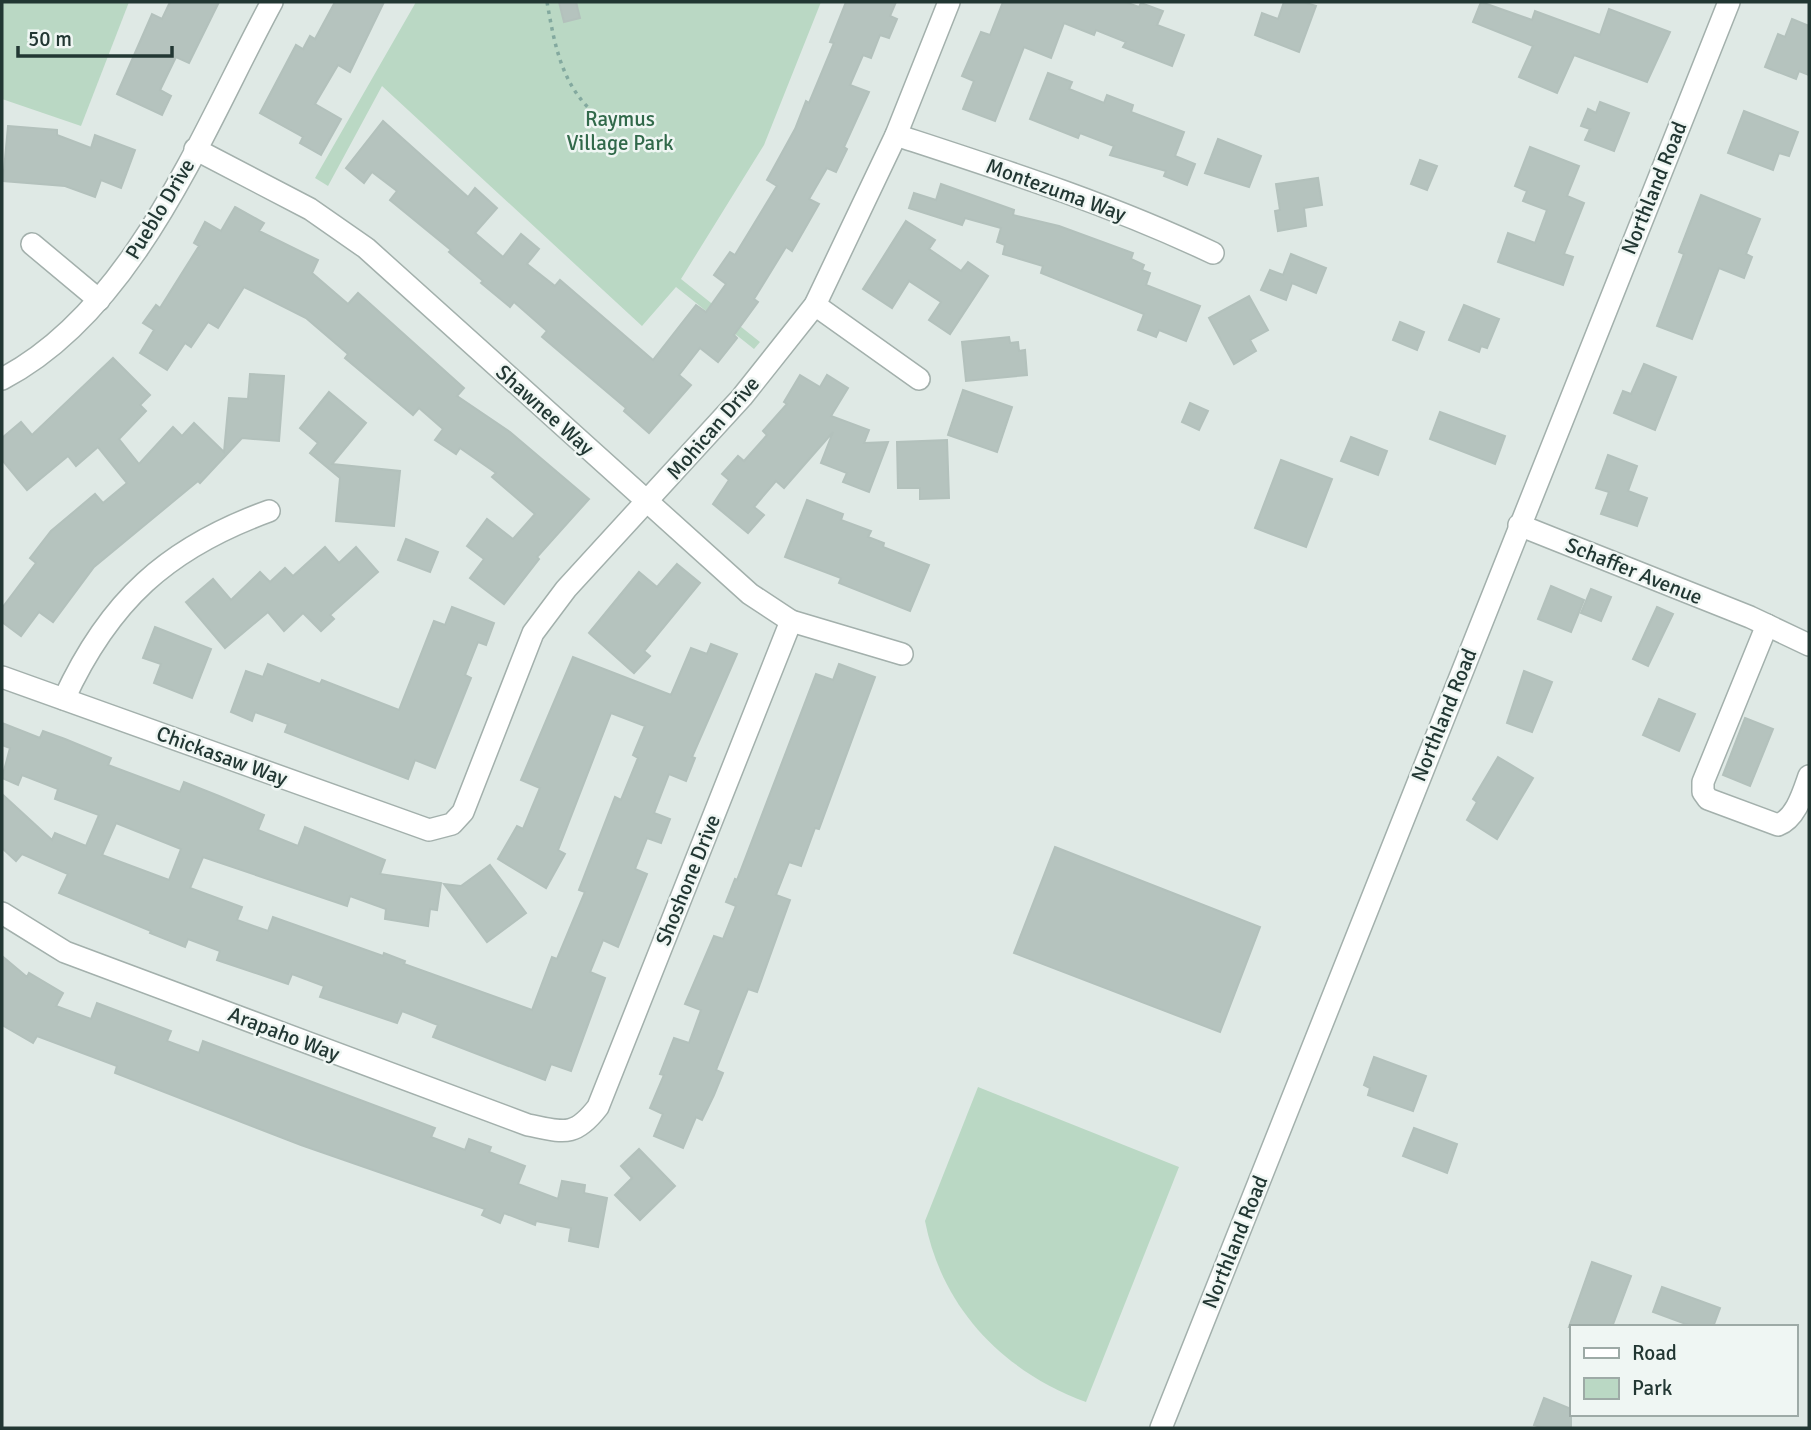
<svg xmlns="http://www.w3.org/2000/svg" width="1811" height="1430" font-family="Signika,sans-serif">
  <rect width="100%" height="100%" fill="#dfe9e5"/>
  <g fill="#bad8c4">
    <polygon points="2,2 129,2 81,126 2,99"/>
    <polygon points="416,2 821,2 764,145 681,279 760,342 754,349 676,287 642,326 382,86 328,186 315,178"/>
    <path d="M978 1087 1179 1167 1086 1402C1004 1372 942 1309 925 1221Z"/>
  </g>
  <g fill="#b5c3be" stroke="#b3c1bc" stroke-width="2" fill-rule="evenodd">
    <polygon points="170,2 219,2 189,63 176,57 160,90 171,96 162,115 117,94 152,14 162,19"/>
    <polygon points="335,2 384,2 350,72 338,65 315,104 341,119 321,155 300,143 303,137 260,113 296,45 303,49 310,36 315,39"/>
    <polygon points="559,2 576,2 580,18 564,22"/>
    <polygon points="846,2 896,2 890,16 897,19 889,38 880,35 871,58 863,55 850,85 869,92 844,147 847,149 836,172 827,168 809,199 819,204 792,251 786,247 754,299 758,302 734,335 737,338 718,362 700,348 679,375 691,385 649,433 624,411 626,408 542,337 547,331 514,302 510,307 481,283 483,281 449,252 451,250 390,200 397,191 372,172 364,183 346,168 383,121 468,197 475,188 497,208 475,233 503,257 521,234 539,249 527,264 555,286 560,280 653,360 696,305 706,312 726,284 714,275 730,252 735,255 777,186 767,180 795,129 806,101 809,103 834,43 830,42"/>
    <polygon points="1003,2 1125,2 1139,7 1141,3 1163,11 1157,25 1184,35 1172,66 1123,47 1126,42 1096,30 1094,35 1064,23 1051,58 1024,47 995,121 963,109 974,81 962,76 981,32 990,35"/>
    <polygon points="1284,2 1303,2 1316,6 1299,52 1255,35 1262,13 1278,19"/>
    <polygon points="1481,2 1532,20 1535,11 1600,35 1609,9 1670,32 1647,82 1574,55 1557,93 1519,77 1533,46 1473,22"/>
    <polygon points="1792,19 1809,26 1809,75 1799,71 1796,79 1765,67 1778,34 1785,37"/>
    <polygon points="1048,73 1072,82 1069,89 1104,103 1107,95 1133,105 1131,112 1184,132 1175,156 1195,164 1187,185 1164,176 1166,171 1110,155 1114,146 1080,133 1078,138 1030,119"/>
    <polygon points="1600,102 1629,113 1614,151 1585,140 1590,129 1581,126 1588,109 1596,113"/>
    <polygon points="1744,111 1798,132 1789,156 1779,153 1773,170 1728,153"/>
    <polygon points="8,126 57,130 57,135 91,148 95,135 135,150 121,188 101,180 95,197 65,186 3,181"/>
    <polygon points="1218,139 1261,156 1249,187 1205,173"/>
    <polygon points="1530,147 1579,166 1567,196 1584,203 1564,254 1573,257 1563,285 1498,262 1508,233 1535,243 1547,210 1523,201 1527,191 1515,186"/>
    <polygon points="1420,160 1437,166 1427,190 1411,184"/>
    <polygon points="1318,178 1322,205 1304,208 1306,226 1278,231 1275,211 1280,210 1276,184"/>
    <polygon points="941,184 1014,210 1013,215 1059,226 1133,253 1131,259 1144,265 1142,270 1150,273 1146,285 1200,306 1186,341 1159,330 1156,337 1138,330 1144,314 1041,273 1043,266 1003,254 1005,245 997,242 1001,228 965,218 962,225 909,208 914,193 936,200"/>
    <polygon points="1701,195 1760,219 1746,254 1752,257 1744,278 1719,268 1692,339 1657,326 1684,254 1679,252"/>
    <polygon points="235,207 264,223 259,231 318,260 312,273 348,304 358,293 464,388 457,396 510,432 589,499 537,557 539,559 504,604 470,578 484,559 467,546 487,519 513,539 535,514 492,477 496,473 460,448 456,454 435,440 443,429 419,408 413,415 345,358 348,354 306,318 244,287 218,328 208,322 191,347 185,343 167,370 140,353 154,330 143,323 156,305 160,308 199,246 194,243 205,222 221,231"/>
    <polygon points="906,221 935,240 929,249 961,271 968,262 988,276 950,334 929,320 941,302 909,281 892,308 863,289"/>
    <polygon points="1291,254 1326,268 1316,293 1292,283 1286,300 1261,290 1270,270 1283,275"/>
    <polygon points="1249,296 1268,330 1250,340 1256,351 1234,364 1209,318"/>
    <polygon points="1464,305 1499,319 1487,348 1481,346 1479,352 1449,340"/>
    <polygon points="1400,322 1424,332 1417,350 1393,340"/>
    <polygon points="1009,337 1010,343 1018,342 1019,351 1025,350 1027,375 966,381 962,342"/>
    <polygon points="113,358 150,395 140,405 146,411 119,439 139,464 173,427 182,436 194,423 224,452 229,398 248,399 250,374 284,376 279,441 242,438 200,483 198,481 94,567 53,622 39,612 21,636 2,622 2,608 36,563 30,558 51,531 95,494 103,503 127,483 98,447 76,466 68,456 27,490 2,460 2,438 21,422 32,435"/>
    <polygon points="1644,364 1676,377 1655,430 1614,413 1623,391 1631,394"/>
    <polygon points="800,375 820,387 827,375 848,388 831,416 869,430 864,443 888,442 869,492 843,482 847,473 821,463 833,432 784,488 776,481 754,507 764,515 748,533 713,504 729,480 722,474 738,456 744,461 767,435 763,431 787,404 784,402"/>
    <polygon points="963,390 1012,407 997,452 948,435"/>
    <polygon points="329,392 366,423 332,464 400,471 394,526 336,521 340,478 310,453 318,443 300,428"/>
    <polygon points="1190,403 1208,411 1199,430 1182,422"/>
    <polygon points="1440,412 1505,436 1495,464 1430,439"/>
    <polygon points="1351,437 1387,451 1378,475 1341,461"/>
    <polygon points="947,440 949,498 920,499 920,488 898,488 897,442"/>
    <polygon points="1608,455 1637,466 1628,491 1647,498 1637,526 1601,514 1609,492 1596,488"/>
    <polygon points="1281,460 1332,479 1306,547 1255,528"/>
    <polygon points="807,500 843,514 841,520 871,531 868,537 884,543 883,547 929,565 910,611 839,583 841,578 785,557"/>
    <polygon points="406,539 438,552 430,572 398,560"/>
    <polygon points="325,547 339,563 356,547 378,572 330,615 334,619 321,631 303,613 284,631 268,612 225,648 186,602 213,579 231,600 260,572 270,582 285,568 293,576"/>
    <polygon points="677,564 700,583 644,651 650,656 634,673 589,633 639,572 657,587"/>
    <polygon points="1551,586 1584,600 1571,632 1538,619"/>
    <polygon points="1591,589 1611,597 1601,621 1581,613"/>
    <polygon points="452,607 494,623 486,645 478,642 465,675 471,678 435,768 415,760 408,779 285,732 288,724 255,712 252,721 231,712 246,671 263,677 268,664 320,684 322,680 399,710 434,621 445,625"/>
    <polygon points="1657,607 1673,614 1648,666 1633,659"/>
    <polygon points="155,627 211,649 192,698 154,683 161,664 143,658"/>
    <path d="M711 644 737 654 692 757 695 758 686 781 669 774 654 813 670 819 661 843 647 838 635 869 647 874 618 947 603 940 590 972 605 978 571 1071 551 1064 545 1080 433 1037 438 1025 402 1011 397 1023 320 997 324 986 292 974 288 984 217 960 220 951 188 939 185 947 150 933 151 931 59 893 68 874 22 854 16 861 2 848V794L52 840 55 833 86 846 99 815 55 799 58 789 22 775 18 785 2 778 10 748 2 745V723L40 738 43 731 65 739 111 758 108 765 180 792 184 782 219 796 264 815 258 830 298 846 305 827 385 860 380 874 441 883 437 910 430 909 428 926 385 919 386 909 350 896 347 906 203 857 190 888 242 907 237 920 268 931 273 917 383 956 384 953 405 961 404 964 532 1010 552 957 557 959 585 892 579 890 615 797 621 800 638 758 633 755 645 726 611 713 558 850 565 854 546 888 498 859 517 826 523 829 540 788 521 780 573 657 671 695 691 648 707 654ZM116 823 181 849 169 880 102 855Z"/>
    <polygon points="839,664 875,677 819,829 815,828 801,866 789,862 776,895 790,900 757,992 748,989 716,1070 723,1073 714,1095 702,1120 696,1117 683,1148 654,1136 663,1114 650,1108 664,1075 660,1074 674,1038 689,1043 701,1010 685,1004 714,936 723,939 736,906 726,902 735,879 737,880 816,674 833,680"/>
    <polygon points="1524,671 1552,682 1532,732 1507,723"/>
    <polygon points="1659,699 1695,714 1679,751 1643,735"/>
    <polygon points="1745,718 1773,729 1750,786 1723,775"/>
    <polygon points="1498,757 1533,778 1497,839 1467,820 1477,802 1473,799"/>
    <polygon points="1055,847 1260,927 1220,1032 1014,953"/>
    <polygon points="490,865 526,913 487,942 444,884 461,886"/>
    <polygon points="2,956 27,977 29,973 63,993 56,1006 91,1019 97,1003 171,1031 167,1041 199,1053 203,1041 435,1128 431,1137 465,1150 469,1139 491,1147 489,1152 525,1166 518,1184 558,1199 562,1181 585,1185 584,1193 607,1198 598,1247 569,1241 571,1228 536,1221 535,1225 504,1213 500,1223 482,1215 485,1209 301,1145 115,1073 117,1066 37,1036 33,1043 2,1025"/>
    <polygon points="1374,1057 1426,1076 1413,1111 1368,1095 1370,1088 1364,1085"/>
    <polygon points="1414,1128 1457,1144 1447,1173 1403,1156"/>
    <polygon points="639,1149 675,1186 640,1220 615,1195 632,1178 621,1166"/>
    <polygon points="1592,1262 1631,1276 1612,1327 1569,1327"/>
    <polygon points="1662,1287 1720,1308 1713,1327 1694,1327 1653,1312"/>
    <polygon points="1544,1398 1571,1409 1571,1428 1544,1428 1534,1425"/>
  </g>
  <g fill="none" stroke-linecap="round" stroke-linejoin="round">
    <defs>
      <g id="minor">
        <path d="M896 135C1003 170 1110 204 1213 253"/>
        <polyline points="195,149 310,209 366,248 750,594 791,621 902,654"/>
        <polyline points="32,244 99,300"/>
        <polyline points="815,305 919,379"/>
        <path d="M2 379C136 309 203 129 272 2"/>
        <polyline points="1519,525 1750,617 1809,645"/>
        <path d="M1767 625 1703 782V792L1708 799 1778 825C1796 818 1803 793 1809 776"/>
        <polyline points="2,677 429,830 452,824 463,812 533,633 566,589 742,397 815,305 896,135 949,2"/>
        <path d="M64 699C109 601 167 548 269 511"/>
        <path d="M2 913 65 952 528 1125C564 1132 574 1138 598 1107L791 621"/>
        <polyline points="1161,1428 1729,2"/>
      </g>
    </defs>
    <use href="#minor" stroke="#a3b0ac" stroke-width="24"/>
    <path stroke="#83a99f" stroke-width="3.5" stroke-dasharray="3.5 5" stroke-linecap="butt" d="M547 2C555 47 562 89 601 119"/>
    <use href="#minor" stroke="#fff" stroke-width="21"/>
  </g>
  <g text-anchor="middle" stroke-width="5" stroke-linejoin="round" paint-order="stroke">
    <g font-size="21" fill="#31694a" stroke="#eff6f3">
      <text x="620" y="126">Raymus<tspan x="620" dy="24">Village Park</tspan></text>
    </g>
    <g font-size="21" fill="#223733" stroke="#eff6f3">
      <text transform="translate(1654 188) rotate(-68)" y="7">Northland Road</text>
      <text transform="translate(1056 190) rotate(20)" y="7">Montezuma Way</text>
      <text transform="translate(160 209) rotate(-59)" y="7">Pueblo Drive</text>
      <text transform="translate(545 410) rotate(42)" y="7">Shawnee Way</text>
      <text transform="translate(713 428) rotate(-49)" y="7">Mohican Drive</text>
      <text transform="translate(1634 571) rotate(22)" y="7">Schaffer Avenue</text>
      <text transform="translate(1444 715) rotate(-68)" y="7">Northland Road</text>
      <text transform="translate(222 756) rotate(20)" y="7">Chickasaw Way</text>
      <text transform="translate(688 880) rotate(-68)" y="7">Shoshone Drive</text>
      <text transform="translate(284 1034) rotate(21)" y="7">Arapaho Way</text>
      <text transform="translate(1235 1242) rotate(-68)" y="7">Northland Road</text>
    </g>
  </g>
  <rect width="1811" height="1430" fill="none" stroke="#223733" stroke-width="7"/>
  <rect x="1570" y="1325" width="228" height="91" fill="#eff6f3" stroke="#9daaa6" stroke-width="2"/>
  <rect x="1584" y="1348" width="35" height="10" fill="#ffffff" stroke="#9daaa6" stroke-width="2"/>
  <text x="1632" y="1360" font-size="21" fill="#223733">Road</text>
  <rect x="1584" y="1378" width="35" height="21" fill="#bad8c4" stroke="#9daaa6" stroke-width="2"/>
  <text x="1632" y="1395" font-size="21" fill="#223733">Park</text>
  <path d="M18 46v10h154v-10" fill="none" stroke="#223733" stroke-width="3.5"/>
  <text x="28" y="46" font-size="21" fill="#223733" stroke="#eff6f3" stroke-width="5" paint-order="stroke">50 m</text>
</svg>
